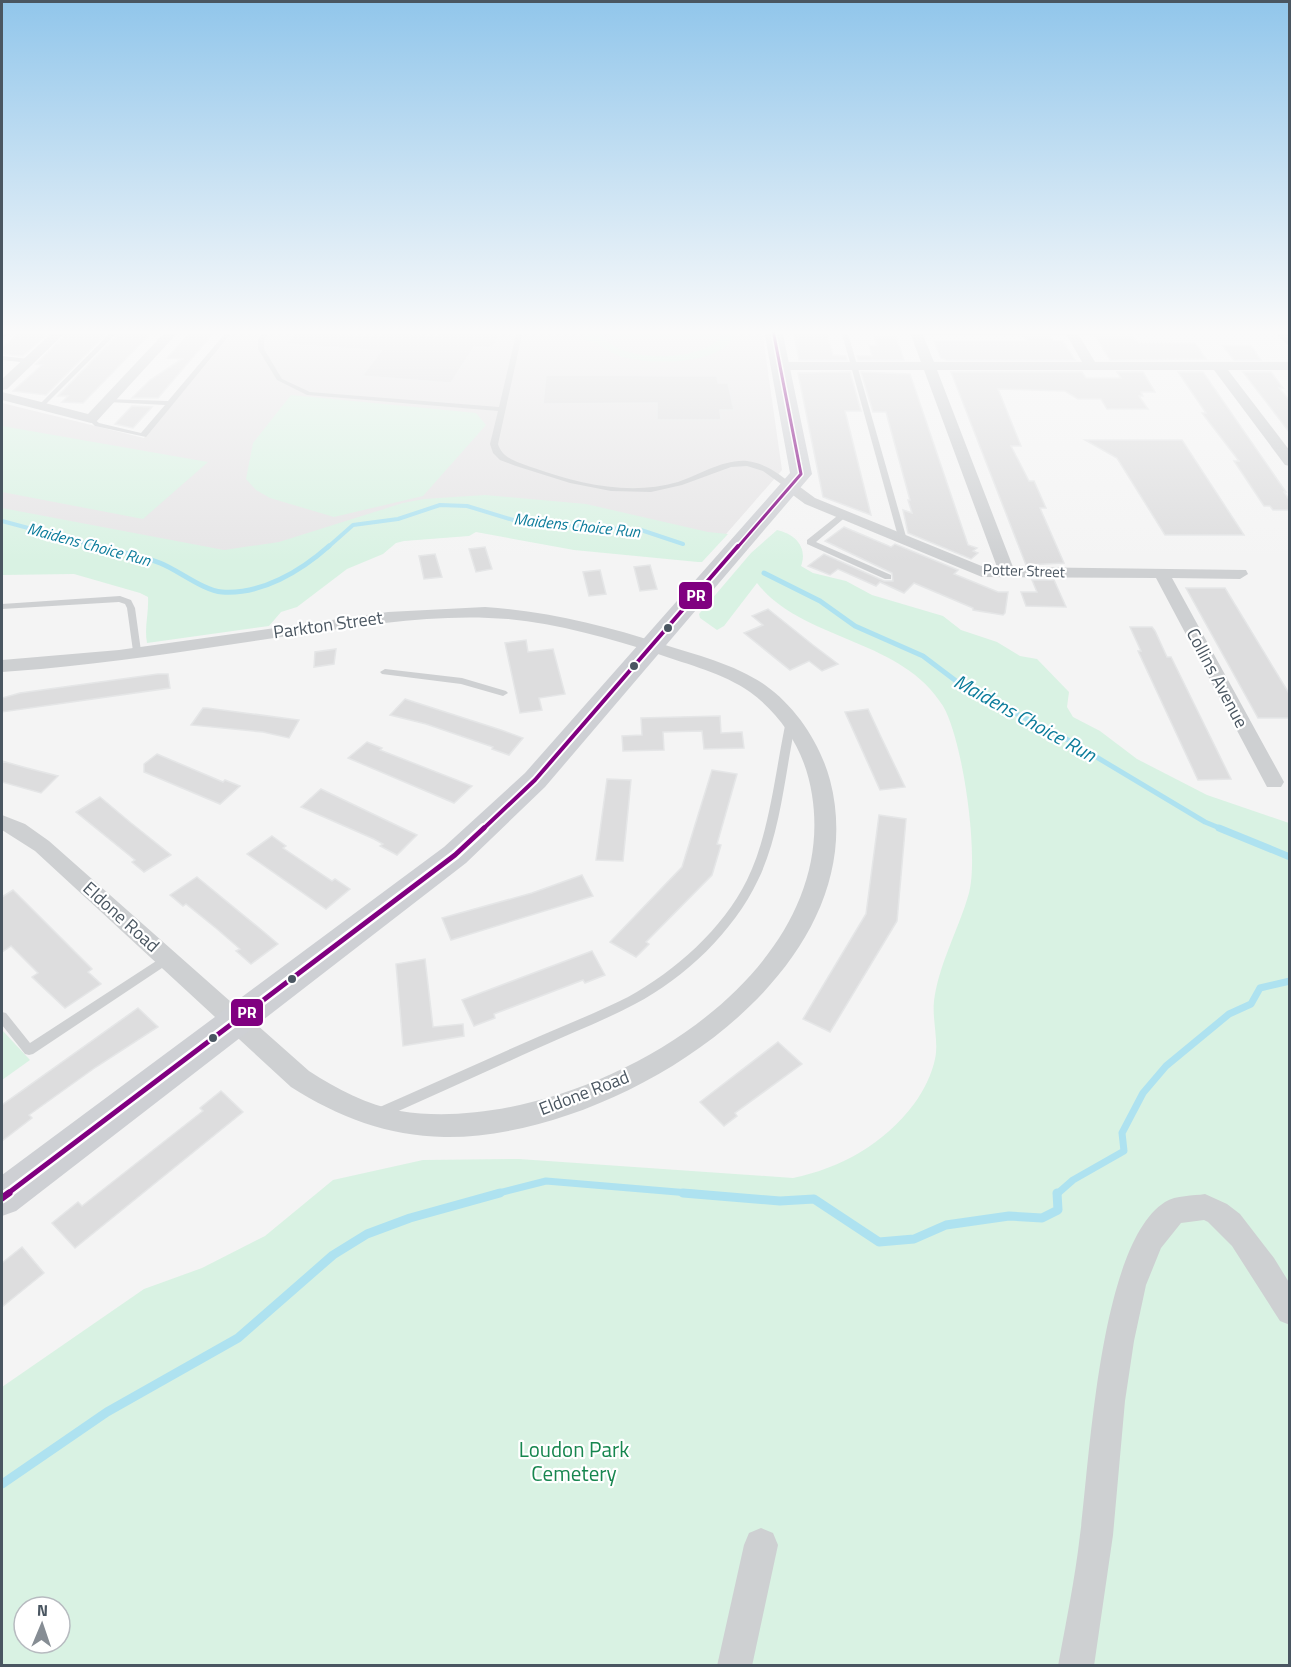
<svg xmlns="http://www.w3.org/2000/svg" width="1291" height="1667" font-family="'Titillium Web',sans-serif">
  <rect width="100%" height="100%" fill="#f4f4f4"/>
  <polygon fill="#e6e5e6" points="235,330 762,330 782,470 713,549 482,499 237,558 2,514 2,403 144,438"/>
  <g fill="#d9f2e3" fill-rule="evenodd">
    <path d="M586 330H601C607 365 715 365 723 330H736C729 366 651 365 623 357 610 354 598 341 586 341Z"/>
    <polygon points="609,330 717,330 718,338 609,338"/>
    <polygon points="291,395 476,413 486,425 423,496 334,517 270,498 256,490 246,479 253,443"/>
    <polygon points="2,426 208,462 143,519 2,492"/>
    <path d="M485 495 586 504 708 532 728 534 702 562H698L574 550 476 532 469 536 404 541 396 543 383 554 347 569 297 607 281 612 269 626 147 643C144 628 149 613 148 597L140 593 74 574 2 575V508L224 550 279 542 403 503 424 499Z"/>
    <path d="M777 530C795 534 808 547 801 566L813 573 846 581 872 595 943 616 961 630 997 642 1020 656 1037 659 1069 692 1067 707 1073 717 1100 731 1137 759 1207 795 1289 823V1665L2 1666V1387L144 1289 202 1268 265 1236 333 1180 423 1160 519 1159 793 1178C841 1168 884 1144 914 1104 923 1092 932 1074 935 1059 939 1041 932 1020 934 1001 939 963 959 929 969 893 979 855 963 740 943 706 902 638 802 641 757 583L724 626 717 630 700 618 699 614 751 553ZM24 1607H60V1643H24Z"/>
    <polygon points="2,1030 30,1060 2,1080"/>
  </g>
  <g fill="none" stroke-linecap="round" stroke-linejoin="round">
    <g stroke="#aee2f0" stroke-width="4">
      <polyline points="2,521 103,548"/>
      <polyline points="327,548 353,525 398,519 440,505 467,506 523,523 641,530 683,544"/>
    </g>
    <g stroke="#aee2f0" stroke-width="5">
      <path d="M98 546C118 552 140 555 160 563 178 570 204 591 222 592 261 595 301 571 329 546"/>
      <polyline points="764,573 820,601 855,626 923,656 964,687 1068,740 1205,822 1222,829"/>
    </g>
    <g stroke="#aee2f0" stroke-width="7">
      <polyline points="1219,828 1290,857"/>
      <polyline points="495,1194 546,1181 701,1194"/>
      <polyline points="1057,1194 1073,1180 1124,1151 1122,1133 1143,1093 1166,1066 1229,1014 1251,1004 1260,988 1290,981"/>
    </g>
    <g stroke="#aee2f0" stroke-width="9">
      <polyline points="683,1193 780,1201 814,1199 879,1242 914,1239 946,1225 1009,1216 1042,1218 1058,1210 1057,1193"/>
      <polyline points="2,1484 107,1412 238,1338 333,1255 367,1234 410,1218 500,1193"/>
    </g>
  </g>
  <g fill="#ddddde" stroke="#e5e6e7" stroke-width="1.5">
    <polygon points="22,330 52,330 23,356 2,354 2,348"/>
    <polygon points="70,330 110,330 46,395 13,391 42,365 36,364"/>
    <polygon points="122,330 154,330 83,403 62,402 68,396 58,396"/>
    <polygon points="192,330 216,330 158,398 132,398 150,380 182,359 167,358"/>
    <polygon points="298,330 331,330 328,333 366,336 381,336 384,332 437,336 437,330 496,330 495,332 501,333 492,348 474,347 451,383 362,376 381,351 286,344"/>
    <polygon points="793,330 826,330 833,355 846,356 847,360 799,360"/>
    <polygon points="874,337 896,337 904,360 858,360 857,356 872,356 869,345 877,345"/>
    <polygon points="1024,337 1050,337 1053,341 1063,341 1075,360 946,360 941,358 934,341 1027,341"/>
    <polygon points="1096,337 1133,337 1137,342 1195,343 1206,359 1110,360"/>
    <polygon points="1223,346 1251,346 1261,360 1234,360"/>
    <polygon points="850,372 861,411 845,411 871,515 823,497 798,373"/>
    <polygon points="861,372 910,374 968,545 977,548 973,551 978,553 971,559 908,533 903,510 912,513 908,500 910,500 886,412 873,412"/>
    <polygon points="951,372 1082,372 1086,378 1121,378 1117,372 1143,372 1155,392 1141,392 1143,396 1139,396 1148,409 1107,409 1101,399 1078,399 1065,391 998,389 1021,446 1011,446 1029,481 1034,481 1046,508 1040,508 1064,563 1026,565"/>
    <polygon points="1178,372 1203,372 1286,492 1284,492 1290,501 1290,510 1273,510 1270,506 1264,506 1234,461 1239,461 1202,413 1206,413"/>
    <polygon points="1243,372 1271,372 1283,388 1279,388 1290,401 1290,433"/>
    <polygon points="546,375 717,376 718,383 728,383 734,410 720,410 721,420 657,420 657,403 543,404"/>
    <polygon points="132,406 152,407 133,428 115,424"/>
    <polygon points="1085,440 1182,440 1244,535 1165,535 1117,458"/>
    <polygon points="844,527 891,547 895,544 958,570 954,574 998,592 1008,592 1005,613 1003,615 973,610 973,608 914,583 904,593 880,582 876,586 838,569 830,575 808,566 824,554 884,581 893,581 892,573 825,541"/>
    <polygon points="485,547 492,569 476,572 469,549"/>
    <polygon points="435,554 442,577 424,579 419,556"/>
    <polygon points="650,565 657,589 640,591 634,567"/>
    <polygon points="600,570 606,594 589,596 583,572"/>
    <polygon points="1032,580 1054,580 1066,607 1026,606 1021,592 1037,592"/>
    <polygon points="1186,588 1225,588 1290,695 1290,718 1258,718"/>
    <polygon points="768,609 813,645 838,664 822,671 809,661 790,670 744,633 763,625 752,616"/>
    <polygon points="1130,627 1152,627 1155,631 1167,657 1171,657 1231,779 1198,780 1138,651 1141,651"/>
    <polygon points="526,640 528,652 553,649 565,694 539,698 542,710 520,713 505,643"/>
    <polygon points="336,649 334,664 314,667 315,652"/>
    <polygon points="158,674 168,674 170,688 2,712 2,698 20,693"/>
    <polygon points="405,699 501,730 523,738 509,755 492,749 493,747 426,724 390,715"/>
    <polygon points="203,708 207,708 299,720 289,738 263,732 191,725"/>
    <polygon points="868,709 881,737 905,787 880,790 845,712"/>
    <polygon points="720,716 721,733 742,732 744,748 704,749 702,731 663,732 664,750 623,751 622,736 642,735 641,718"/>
    <polygon points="367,742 382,748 380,750 472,786 454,803 348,758"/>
    <polygon points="157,754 223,782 225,780 240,786 220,804 144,772 144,764"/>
    <polygon points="2,761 27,768 58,776 41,793 2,782"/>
    <polygon points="712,770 737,774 717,844 721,845 712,875 646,942 649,944 636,957 610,942 682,867"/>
    <polygon points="607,779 631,780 623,861 596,860"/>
    <polygon points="321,789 373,814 417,835 397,855 380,846 383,844 374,839 301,807"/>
    <polygon points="100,797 131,823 171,855 144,872 132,862 135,860 76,812"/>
    <polygon points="879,815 906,819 897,921 830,1032 803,1019 866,914"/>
    <polygon points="272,836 286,846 283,848 332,881 335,879 350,889 326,909 247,854"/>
    <polygon points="582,875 593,896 451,940 442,918 532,893"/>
    <polygon points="197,877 264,932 278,944 251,964 236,951 240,949 217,929 186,904 183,906 170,895"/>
    <polygon points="13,890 92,969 88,972 101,984 65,1008 32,977 38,973 11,946 2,952 2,897"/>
    <polygon points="592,951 605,975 585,983 583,980 494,1014 495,1018 474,1026 462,1000"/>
    <polygon points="425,959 433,1027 463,1024 464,1036 403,1046 396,964"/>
    <polygon points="138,1008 158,1027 96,1067 29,1115 32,1118 2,1141 2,1105"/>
    <polygon points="778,1042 802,1064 735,1113 737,1116 724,1126 700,1102"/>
    <polygon points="221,1091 243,1112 75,1248 52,1223 78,1202 82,1206 110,1184 203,1111 200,1108"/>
    <polygon points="22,1247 44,1273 2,1307 2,1263"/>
  </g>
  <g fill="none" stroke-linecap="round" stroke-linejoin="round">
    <g fill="#ced0d2" fill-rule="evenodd">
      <polygon points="4,330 11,330 4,337 2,338 2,333"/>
      <polygon points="113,330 120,330 43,407 39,407 39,405"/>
      <polygon points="228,330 234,330 146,437 95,426 88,419 93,418 99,423 141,433 165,405 108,402 106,401 106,399 168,401"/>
      <path d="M264 330H270L264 341V349L282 379 310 392 499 407 517 330H523L498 444C502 459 520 463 534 468 579 484 630 496 678 482 700 475 723 459 747 461 765 463 782 475 795 487L788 489 763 471 747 466 731 467 682 485 651 492 611 491 570 483 516 466 500 460 493 453 490 444 498 411 307 395 277 380 258 349V341Z"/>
      <polygon points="841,330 847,330 907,540 906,542 903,542 899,540"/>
      <polygon points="1280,331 1282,332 1282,334 916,335 913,333 916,331"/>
      <polygon points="2,356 29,359 32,361 29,363 2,360"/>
      <polygon points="841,513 847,513 848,515 816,542 891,575 891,579 885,579 807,544 807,540"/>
      <polygon points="120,596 131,600 135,608 141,651 140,653 134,653 133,651 127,608 125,604 119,602 2,609 2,604"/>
      <polygon points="385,669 462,678 506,691 508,693 503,696 461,684 382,674 380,672"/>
      <path d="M791 718 796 721C785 772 781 833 758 880 734 931 685 978 635 1004 603 1021 569 1034 536 1049 485 1072 434 1095 383 1118L378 1120 373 1118 372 1114 373 1110C423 1088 474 1065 524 1043 558 1028 594 1014 628 997 675 971 723 929 747 880 770 833 775 772 786 721Z"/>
      <polygon points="167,954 171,956 173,959 171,962 33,1054 29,1055 25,1054 2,1025 2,1012 6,1013 30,1043"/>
    </g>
    <g fill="#ced0d2" fill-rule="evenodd">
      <polygon points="55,330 68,330 7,389 2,390 2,379"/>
      <polygon points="167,330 180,330 96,422 91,423 2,400 2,392 88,414"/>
      <polygon points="909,330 921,330 934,362 1082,362 1064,330 1076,330 1095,362 1290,362 1290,370 1228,370 1290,451 1290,466 1285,465 1214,370 937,370 1013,567 1246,570 1248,574 1240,579 1172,578 1284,782 1281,787 1267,787 1156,578 982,577 805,504 786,490 783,487 786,484 796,484 815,498 984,567 997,567 924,370 779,370 772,366 779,362 921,362"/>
      <polygon points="1272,330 1285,330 1290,335 1290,347"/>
      <path d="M485 607C546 611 604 625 662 644 696 655 735 664 765 685 796 707 820 743 830 780 881 976 612 1140 444 1137 388 1136 338 1117 291 1087L35 851 2 830V815L25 824 49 841 309 1071C337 1089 367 1105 400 1111 566 1138 843 989 812 795 806 754 784 717 750 692 723 673 689 665 658 654 609 638 559 624 508 619 439 613 369 625 301 634 214 647 128 661 41 669L2 672V660L119 650 388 612Z"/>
      <path d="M1205 1194 1227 1204 1240 1214 1274 1258 1290 1284V1325L1280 1321 1232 1246 1208 1222 1204 1220 1181 1223 1161 1248 1146 1285 1134 1341 1125 1401 1113 1535 1094 1666H1058C1066 1622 1075 1579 1080 1535 1090 1461 1099 1244 1165 1202 1176 1195 1193 1196 1205 1194Z"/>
      <polygon points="761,1528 773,1533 778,1545 752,1666 717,1666 744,1545 749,1533"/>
    </g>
    <polygon fill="#ced0d4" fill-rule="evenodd" points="764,330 782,330 812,474 545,787 466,863 16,1211 2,1216 2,1175 444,847 525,773 790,473"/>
    <defs>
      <polyline id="bus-1-far3" points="737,548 801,474 773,330"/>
      <polyline id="bus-1-far2" points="483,829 535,780 738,546"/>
      <polyline id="bus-1-far1" points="7,1194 455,855 484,828"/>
      <polyline id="bus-1" points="2,1198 9,1193"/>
    </defs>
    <use href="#bus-1-far3" stroke="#fff" stroke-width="6"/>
    <use href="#bus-1-far2" stroke="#fff" stroke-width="8"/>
    <use href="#bus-1-far1" stroke="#fff" stroke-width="10"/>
    <use href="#bus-1" stroke="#fff" stroke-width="11"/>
    <use href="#bus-1-far3" stroke="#800080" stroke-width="3"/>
    <use href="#bus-1-far2" stroke="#800080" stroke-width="4"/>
    <use href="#bus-1-far1" stroke="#800080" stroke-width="5"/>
    <use href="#bus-1" stroke="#800080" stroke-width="7"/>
  </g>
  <linearGradient id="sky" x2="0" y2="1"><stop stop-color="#91c6eb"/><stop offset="0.59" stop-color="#fafafa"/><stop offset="1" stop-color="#fafafa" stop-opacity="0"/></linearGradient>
  <rect width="1291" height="563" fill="url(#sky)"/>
  <g fill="#4a5661" stroke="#fff" stroke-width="2">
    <circle cx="668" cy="628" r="5"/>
    <circle cx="634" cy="666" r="5"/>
    <circle cx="292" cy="979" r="5"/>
    <circle cx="213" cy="1038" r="5"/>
  </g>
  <g text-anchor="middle" stroke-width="4.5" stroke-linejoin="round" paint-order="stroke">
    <g font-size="15" fill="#4a5661" stroke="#fff">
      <text transform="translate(1024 571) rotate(2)" y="5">Potter Street</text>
    </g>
    <g font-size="16" font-style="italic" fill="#0c7c9b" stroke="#fff">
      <text transform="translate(577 525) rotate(6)" y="6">Maidens Choice Run</text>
      <text transform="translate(89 544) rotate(15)" y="6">Maidens Choice Run</text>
    </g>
    <g font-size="18" fill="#4a5661" stroke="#fff">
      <text transform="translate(328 625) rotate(-8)" y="6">Parkton Street</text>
      <text transform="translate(1217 678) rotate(62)" y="6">Collins Avenue</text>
      <text transform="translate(121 917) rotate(42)" y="6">Eldone Road</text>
      <text transform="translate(584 1093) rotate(-21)" y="6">Eldone Road</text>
    </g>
    <g font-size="20" font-style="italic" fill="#0c7c9b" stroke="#fff">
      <text transform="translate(1025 718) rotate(29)" y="7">Maidens Choice Run</text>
    </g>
    <g font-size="21" fill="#17864f" stroke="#fff">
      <text x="574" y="1457">Loudon Park<tspan x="574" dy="24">Cemetery</tspan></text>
    </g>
  </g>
  <g stroke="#fff" stroke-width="2">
    <rect x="678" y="581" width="35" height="29" rx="6" fill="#800080"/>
    <rect x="230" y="998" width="34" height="29" rx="6" fill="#800080"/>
  </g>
  <g font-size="16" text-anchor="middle" font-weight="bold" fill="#fff">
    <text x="696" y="601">PR</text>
    <text x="247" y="1018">PR</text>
  </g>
  <rect width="1291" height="1667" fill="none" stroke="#4a5661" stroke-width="6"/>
  <g transform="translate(42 1625) rotate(2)"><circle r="28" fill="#ffffff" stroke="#b7bbc0" stroke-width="1.5"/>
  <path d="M0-4.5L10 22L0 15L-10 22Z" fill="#868d94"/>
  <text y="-9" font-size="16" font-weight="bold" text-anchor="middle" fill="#4a5661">N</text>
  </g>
</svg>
